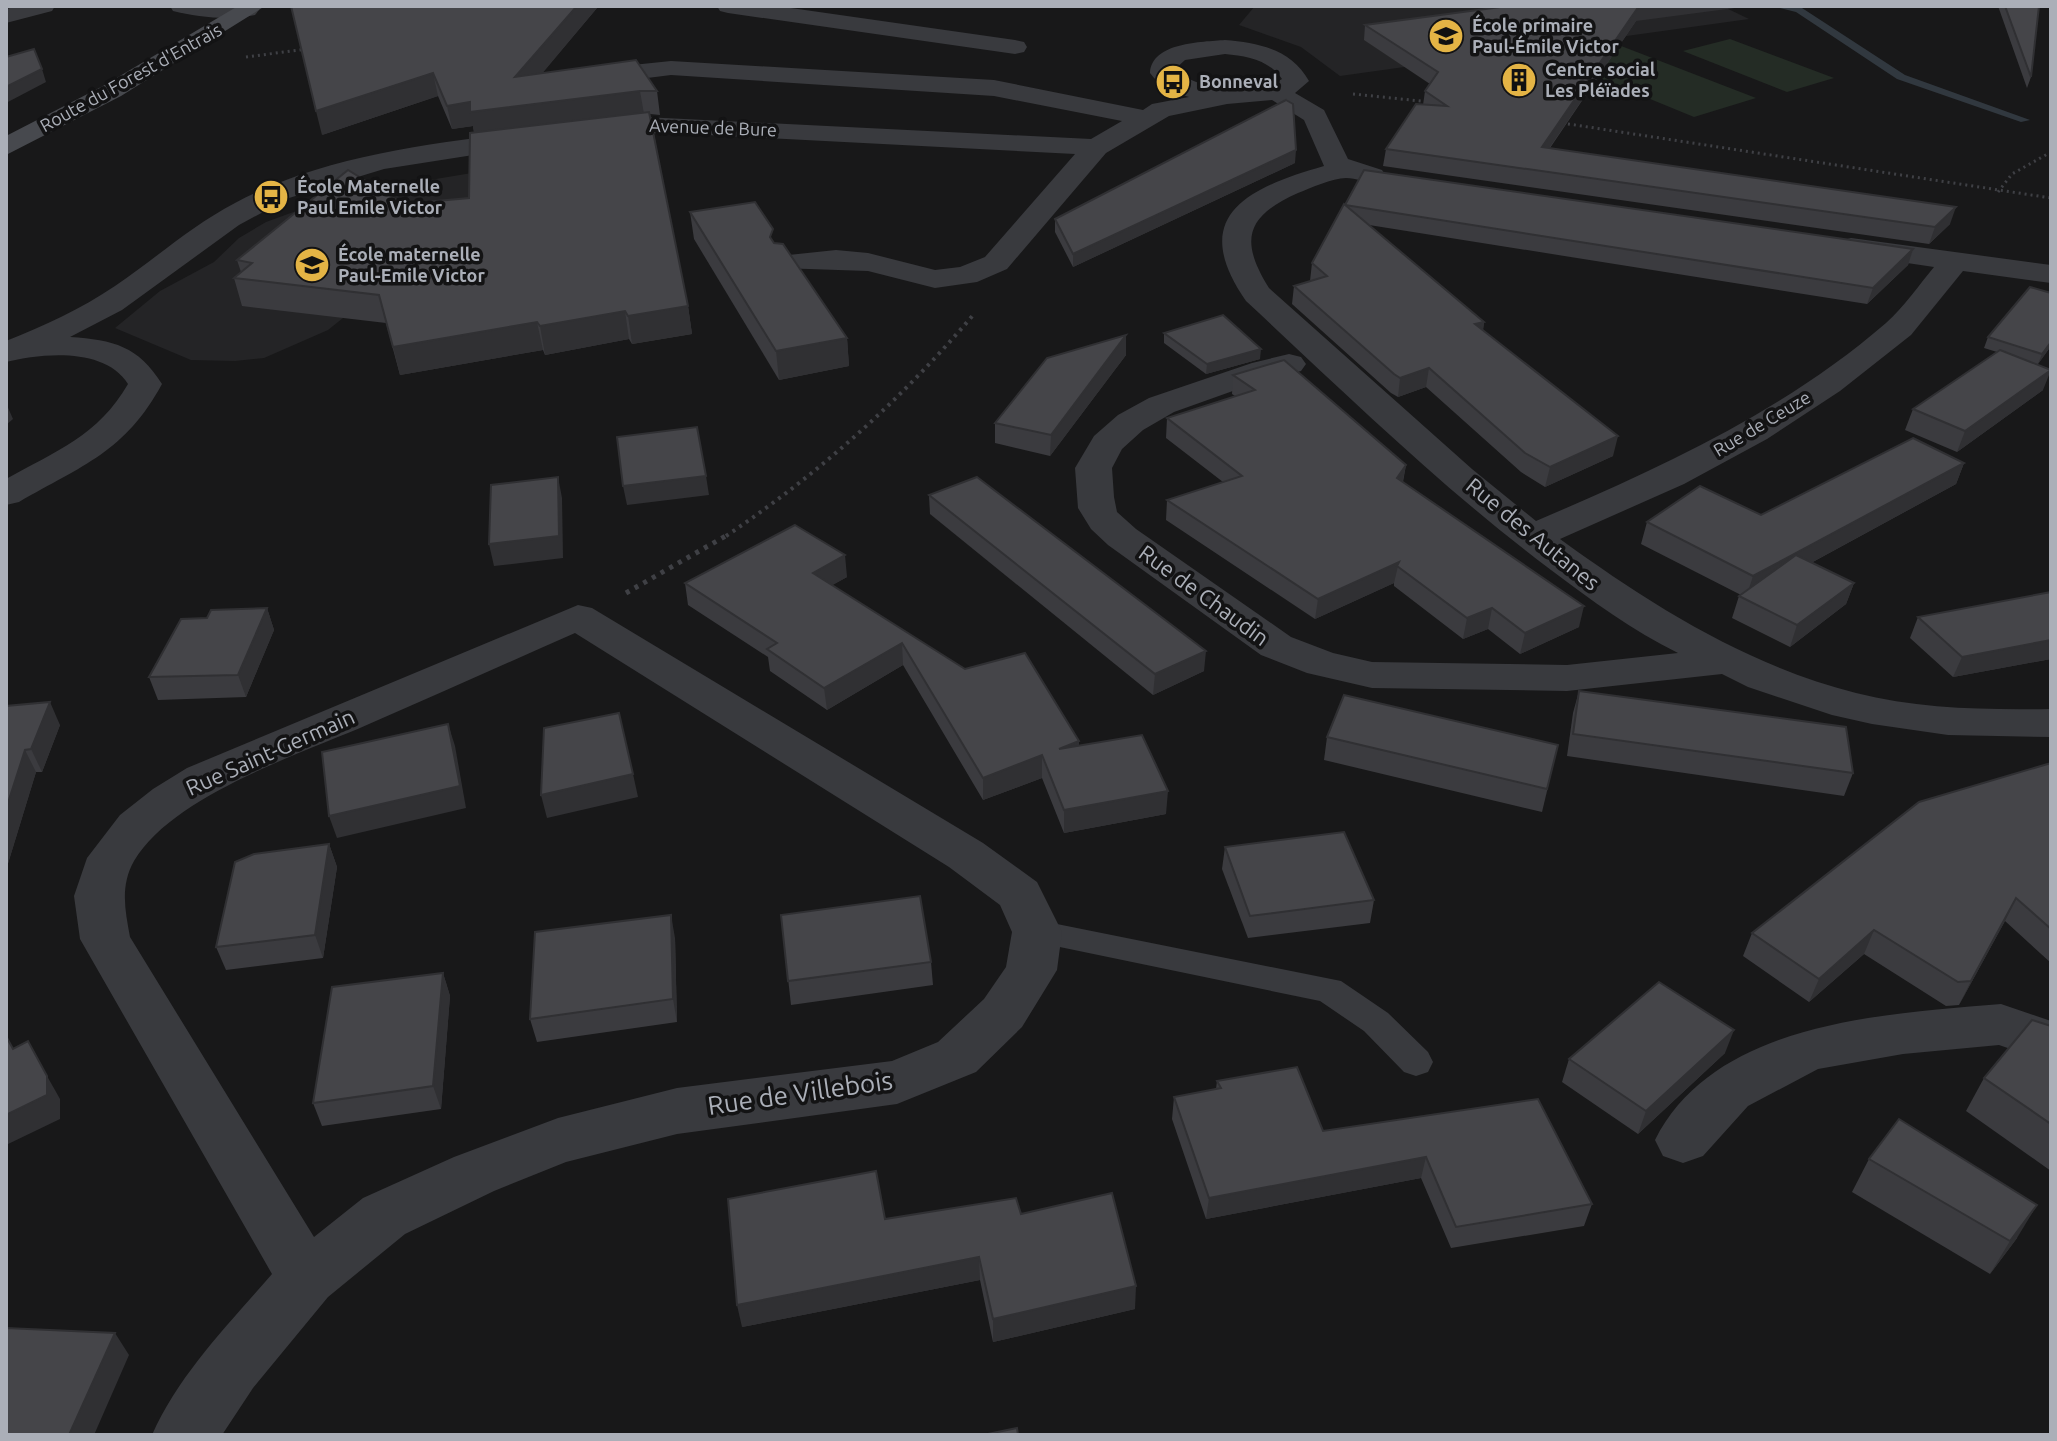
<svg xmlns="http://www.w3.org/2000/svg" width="2057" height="1441" font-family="Ubuntu,sans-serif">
  <rect width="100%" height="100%" fill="#181819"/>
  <g fill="#242426">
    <polygon points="1255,6 1722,6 1749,19 1340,76 1301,47 1239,25"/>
    <polygon points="529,169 328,330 264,358 235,361 191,360 115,328 160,291 214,262 239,238 266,222 340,195 478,172"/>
  </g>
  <g fill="#242c25">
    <polygon points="1730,39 1834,78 1787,92 1683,51"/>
    <polygon points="1616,44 1756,98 1694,117 1555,60"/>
  </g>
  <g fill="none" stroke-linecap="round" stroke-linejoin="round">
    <polygon fill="#31383f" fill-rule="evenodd" points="1772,6 1802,8 1905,75 2030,120 2021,122 1897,79 1796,12"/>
    <g stroke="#3f4045" stroke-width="3" stroke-dasharray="2 4" stroke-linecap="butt">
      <polyline points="246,57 307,49"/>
      <polyline points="1353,94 1430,102"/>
      <polyline points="1562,123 2051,198"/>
      <polyline points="1998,192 2012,174 2051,152"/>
    </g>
    <path stroke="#3f4045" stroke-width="4" stroke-dasharray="3 5" stroke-linecap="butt" d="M726 536C820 473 901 400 974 314"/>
    <polyline stroke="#3f4045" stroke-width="5" stroke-dasharray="4 6" stroke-linecap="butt" points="626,593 729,534"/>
    <polygon fill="#393a3e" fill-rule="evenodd" points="1037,920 1341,981 1388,1013 1428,1052 1433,1062 1428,1072 1416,1076 1404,1072 1364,1031 1320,1001 1026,940 1021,932 1026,924"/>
    <g fill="#393a3e" fill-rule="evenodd">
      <polygon points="17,6 55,6 52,11 6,23 6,9"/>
      <path d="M170 6H256L259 10 255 15C230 21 198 17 173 11Z"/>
      <polygon points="717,6 777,6 1015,40 1024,42 1027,47 1024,52 1015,54 728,13 720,11"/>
      <path d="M1225 40C1259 43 1291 49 1309 81L1295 93 1324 110 1348 159 1382 170 1386 176 1382 182C1368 185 1359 178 1346 178 1332 178 1311 188 1298 193 1246 216 1239 240 1269 288L1472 469 1536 521C1660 468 1783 412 1886 323 1904 307 1919 285 1934 267L1840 253 1836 247 1840 241 1851 238 2051 265V283L1963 271 1911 335 1840 391 1767 439 1684 484 1560 539C1651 605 1746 665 1856 693 1919 709 1987 710 2051 709V737L1948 735 1872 724 1832 715 1748 687 1722 674 1567 691 1372 688 1307 673 1261 655 1108 545 1091 529 1078 508 1075 468 1094 436 1118 415 1149 398 1252 363 1289 354 1301 357 1306 364 1301 371 1244 387 1174 412 1143 430 1122 449 1112 468 1114 497 1117 512 1136 529 1291 637 1333 653 1372 662 1567 665 1678 653C1633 631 1591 600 1551 570 1443 489 1345 393 1246 301 1187 216 1247 188 1324 166L1304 120 1272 100 1227 104 1169 116 1106 153 1007 269 977 282 935 288 868 271 779 268 775 262 779 256 836 250 868 253 935 270 960 267 985 257 1075 154 689 134 644 133 593 138 584 136 580 130 584 124 644 117 1091 139 1122 121 994 96 671 75 584 86 575 83 571 78 575 73 584 70 671 61 994 80 1143 110 1152 104 1189 97C1174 93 1159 86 1150 73 1152 42 1202 42 1225 40ZM1225 54C1247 56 1269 60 1282 79 1252 98 1202 91 1174 70L1185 60Z"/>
      <path d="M529 131 538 133 542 139 538 145 384 169 289 198 239 225 122 310 70 337C114 340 138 346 162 384 125 452 83 465 19 502L6 505V479C56 451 98 436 128 384 105 347 42 353 6 362V341C44 326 81 309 115 286 155 259 191 226 235 203 324 155 430 144 529 131Z"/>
      <path d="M578 605 592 608 983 843 1037 882 1062 932 1057 970 1022 1027 976 1072 897 1104 677 1134 566 1162 494 1191 405 1234 328 1297 253 1388 222 1435H152C179 1374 229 1324 272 1274L80 939 74 896 87 858 120 815 153 789 187 768ZM575 633 949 867 1000 905 1012 932 1006 967 984 999 938 1042 892 1061 677 1088 558 1118 454 1157 363 1198 314 1237 130 937C125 910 120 886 134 861 173 795 301 754 369 724 438 694 507 663 575 633Z"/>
      <path d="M2001 1004 2051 1021V1063L1999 1045 1903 1054 1818 1069 1748 1106 1703 1156 1683 1163 1663 1156 1655 1140C1715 1021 1885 1014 2001 1004Z"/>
    </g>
    <polygon fill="#47494e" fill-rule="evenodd" points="238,6 265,6 121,96 6,155 6,136 103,86"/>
  </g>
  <g fill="#3b3b3f">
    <polygon points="513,6 597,6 597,8 542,73 657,91 660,115 650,114 688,306 692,334 632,344 629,339 545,355 543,350 400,375 386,323 242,306 234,278 241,272 237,260 403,204 469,198 474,133 473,126 452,129 438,96 322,135"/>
    <polygon points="1998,6 2039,6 2031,77 2027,88"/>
    <polygon points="1636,21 1550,148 1950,224 1929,244 1383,166 1386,149 1423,105 1425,91 1430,84 1364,40 1365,25"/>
    <polygon points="1295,163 1073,267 1055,232 1055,219"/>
    <polygon points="1364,170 1913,249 1908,265 1867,304 1369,225 1484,322 1483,331 1613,456 1545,487 1521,472 1426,387 1398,397 1391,393 1292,304 1294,286 1310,281 1312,263"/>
    <polygon points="690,212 847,338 849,366 779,380 694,239"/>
    <polygon points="2051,293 2051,346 2038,364 2043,390 1957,452 1905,430 1913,409 1997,352 1984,348 1988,337"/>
    <polygon points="1164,333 1260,359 1206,374 1164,343"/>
    <polygon points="1126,335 1126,355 1050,456 995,443 995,423"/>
    <polygon points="1233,375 1406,465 1403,482 1579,627 1520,654 1488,629 1463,639 1394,586 1394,583 1315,619 1166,520 1167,500 1223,482 1166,438 1167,418 1235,396 1232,394"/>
    <polygon points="1964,463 1956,484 1811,563 1854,583 1846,604 1790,647 1732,618 1739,596 1741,595 1641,544 1647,522 1761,515"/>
    <polygon points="929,495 1204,671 1153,695 930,514"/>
    <polygon points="847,577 832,585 1079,746 1166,814 1064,833 1042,778 983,800 903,665 827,710 770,671 768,657 688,605 685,583"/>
    <polygon points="2051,592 2051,659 1953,677 1910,638 1918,617"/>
    <polygon points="267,608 274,630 246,697 158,700 149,677 207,618"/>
    <polygon points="1579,691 1853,773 1844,796 1567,756 1573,713"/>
    <polygon points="6,706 60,725 42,772 36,772 6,870"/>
    <polygon points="1327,737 1558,745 1542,812 1324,760"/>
    <polygon points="2051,763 2051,963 2005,921 1959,1005 1946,1006 1864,954 1809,1002 1743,956 1752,933"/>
    <polygon points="329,844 337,867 323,958 226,970 216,947"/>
    <polygon points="1225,847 1374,900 1370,923 1248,938 1222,869"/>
    <polygon points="781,915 931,962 933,985 791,1005"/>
    <polygon points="675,938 677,1022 537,1042 530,1019"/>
    <polygon points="443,973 450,996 441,1109 322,1126 313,1103"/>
    <polygon points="2051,1026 2051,1171 1966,1111 1984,1078"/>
    <polygon points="1725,1053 1638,1134 1562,1082 1569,1059"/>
    <polygon points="1217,1081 1323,1131 1538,1099 1592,1204 1584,1226 1451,1248 1421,1178 1206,1219 1172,1119 1174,1097 1216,1089"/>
    <polygon points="1869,1159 2017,1238 1990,1274 1852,1192"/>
    <polygon points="1021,1214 1135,1309 993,1342 980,1280 742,1327 885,1219"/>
  </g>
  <g fill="#303033">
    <polygon points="577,6 597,6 597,8 520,100 515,77"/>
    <polygon points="1639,6 1750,6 1636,21 1539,163 1542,147"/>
    <polygon points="42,69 46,82 6,103 6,87"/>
    <polygon points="433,73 438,96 322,135 316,111"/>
    <polygon points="640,91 644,114 475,136 473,126 452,129 447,106 470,102"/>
    <polygon points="1296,150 1295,163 1073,267 1073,254"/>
    <polygon points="1956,207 1950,224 1929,244 1935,227"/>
    <polygon points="1913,249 1908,265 1867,304 1873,288"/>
    <polygon points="688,306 692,334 632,344 628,316"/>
    <polygon points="625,311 629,339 545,355 540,326"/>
    <polygon points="537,322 543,350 400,375 393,347"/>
    <polygon points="1484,322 1481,341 1475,324"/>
    <polygon points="1126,335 1126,355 1050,456 1051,435"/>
    <polygon points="847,338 849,366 779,380 776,351"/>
    <polygon points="2051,342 2051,346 2038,364 2042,354"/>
    <polygon points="1261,349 1260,359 1206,374 1207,364"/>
    <polygon points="1429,368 1426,387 1398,397 1400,378"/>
    <polygon points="2051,370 2043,390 1957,452 1965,431"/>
    <polygon points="6,403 13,419 6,425"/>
    <polygon points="1618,436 1613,456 1545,487 1550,467"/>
    <polygon points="1964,463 1956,484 1746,598 1753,576"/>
    <polygon points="1406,465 1402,484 1397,478"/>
    <polygon points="706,476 709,495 627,505 623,486"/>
    <polygon points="558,477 562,498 563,558 494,566 489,544"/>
    <polygon points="845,555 847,577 815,595 813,573"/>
    <polygon points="1399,562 1394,583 1315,619 1318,599"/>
    <polygon points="1854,583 1846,604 1790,647 1797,625"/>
    <polygon points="1584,606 1579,627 1520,654 1525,633"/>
    <polygon points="267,608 274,630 246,697 238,675"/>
    <polygon points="1492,608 1488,629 1463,639 1467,618"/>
    <polygon points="2051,640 2051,659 1953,677 1962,657"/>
    <polygon points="902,643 903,665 827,710 824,688"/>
    <polygon points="1206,651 1204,671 1153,695 1155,674"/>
    <polygon points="50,702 60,725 42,772 31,749"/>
    <polygon points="448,724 455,746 466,808 337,838 329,816"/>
    <polygon points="1079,741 1079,763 1059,749"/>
    <polygon points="25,750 36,772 6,870 6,809"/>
    <polygon points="1042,755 1042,778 983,800 983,778"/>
    <polygon points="633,774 638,797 547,818 541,795"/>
    <polygon points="1168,791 1166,814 1064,833 1064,810"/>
    <polygon points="329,844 337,867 323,958 315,935"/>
    <polygon points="2016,898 2005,921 1959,1005 1971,981"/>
    <polygon points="671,915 675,938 677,1022 673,999"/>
    <polygon points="1874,930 1864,954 1809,1002 1819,979"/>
    <polygon points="443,973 450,996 441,1109 433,1086"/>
    <polygon points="1734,1030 1725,1053 1638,1134 1646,1111"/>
    <polygon points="47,1076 60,1099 60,1119 6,1145 6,1115"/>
    <polygon points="1426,1157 1421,1178 1206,1219 1209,1198"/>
    <polygon points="2037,1205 2017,1238 1990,1274 2010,1241"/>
    <polygon points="979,1257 980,1280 742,1327 737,1305"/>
    <polygon points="1136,1286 1135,1309 993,1342 993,1319"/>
    <polygon points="115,1333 129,1355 94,1435 69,1435"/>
  </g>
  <g fill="#454549" stroke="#303033" stroke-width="2">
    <polygon points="291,6 577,6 515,77 636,60 657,91 640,91 470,112 470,102 447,106 433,73 316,111"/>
    <polygon points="1508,6 1642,6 1639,6 1542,147 1956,207 1935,227 1386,149 1416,104 1447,106 1425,91 1438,72 1365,25"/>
    <polygon points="2005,6 2039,6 2031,77"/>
    <polygon points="34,49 42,69 6,87 6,57"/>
    <polygon points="1286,100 1293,104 1296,150 1073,254 1055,219"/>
    <polygon points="649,112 688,306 628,316 625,311 540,326 537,322 393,347 379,295 234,278 252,263 237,260 348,170 403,204 469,198 470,133"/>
    <polygon points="1364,170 1913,249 1873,288 1345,205"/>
    <polygon points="755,202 773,229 770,237 774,243 783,244 847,338 776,351 690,212"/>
    <polygon points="1344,204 1484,322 1475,324 1618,436 1550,467 1525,453 1429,368 1400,378 1394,374 1294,286 1327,276 1312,263"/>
    <polygon points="2030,287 2051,293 2051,342 2042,354 1988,337"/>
    <polygon points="1223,315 1261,349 1207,364 1164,333"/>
    <polygon points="1126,335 1051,435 995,423 1047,358"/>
    <polygon points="2000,350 2051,370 1965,431 1913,409"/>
    <polygon points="1284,360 1406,465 1397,478 1584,606 1525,633 1492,608 1467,618 1397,566 1399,562 1318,599 1167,500 1242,476 1167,418 1255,390 1233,375"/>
    <polygon points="697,427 706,476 623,486 617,437"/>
    <polygon points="1913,438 1964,463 1753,576 1647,522 1700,486 1761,515"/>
    <polygon points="558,477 559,536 489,544 491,485"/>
    <polygon points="977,477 1206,651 1155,674 929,495"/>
    <polygon points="795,525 845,555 813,573 965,669 1025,653 1079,741 1059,749 1142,735 1168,791 1064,810 1042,755 983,778 902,643 824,688 767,649 777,643 685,583"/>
    <polygon points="1796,555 1854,583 1797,625 1739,596"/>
    <polygon points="2051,592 2051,640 1962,657 1918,617"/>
    <polygon points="267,608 238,675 149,677 181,619 207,618 211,610"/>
    <polygon points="1579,691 1846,727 1853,773 1573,734"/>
    <polygon points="1344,695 1558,745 1547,789 1327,737"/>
    <polygon points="50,702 31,749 25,750 6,809 6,706"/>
    <polygon points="619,713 633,774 541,795 544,728"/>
    <polygon points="448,724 460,786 329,816 322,752"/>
    <polygon points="2051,763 2051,929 2016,898 1971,981 1958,982 1874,930 1819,979 1752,933 1919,802"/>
    <polygon points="1344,832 1374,900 1250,916 1225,847"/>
    <polygon points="329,844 315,935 216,947 235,862 254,854"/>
    <polygon points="920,896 931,962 788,981 781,915"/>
    <polygon points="671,915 673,999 530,1019 535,932"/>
    <polygon points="443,973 433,1086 313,1103 332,987"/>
    <polygon points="1659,982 1734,1030 1646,1111 1569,1059"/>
    <polygon points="2032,1020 2051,1026 2051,1124 1984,1078"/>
    <polygon points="6,1036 13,1049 28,1041 47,1076 47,1095 6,1115"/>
    <polygon points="1297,1067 1323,1131 1538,1099 1592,1204 1456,1227 1426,1157 1209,1198 1174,1097 1221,1088 1217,1081"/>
    <polygon points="1899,1119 2037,1205 2010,1241 1869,1159"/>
    <polygon points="876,1171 885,1219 1016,1198 1021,1214 1112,1193 1136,1286 993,1319 979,1257 737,1305 728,1199"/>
    <polygon points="6,1328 115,1333 69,1435 6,1435"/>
    <polygon points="1017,1428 1018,1435 983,1435"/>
  </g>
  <defs>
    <symbol id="school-disc" viewBox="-11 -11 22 22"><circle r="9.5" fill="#e4b445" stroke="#131314"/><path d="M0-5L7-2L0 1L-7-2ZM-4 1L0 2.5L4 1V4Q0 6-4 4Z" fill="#111"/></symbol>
    <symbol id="building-disc" viewBox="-11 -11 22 22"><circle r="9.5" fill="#e4b445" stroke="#131314"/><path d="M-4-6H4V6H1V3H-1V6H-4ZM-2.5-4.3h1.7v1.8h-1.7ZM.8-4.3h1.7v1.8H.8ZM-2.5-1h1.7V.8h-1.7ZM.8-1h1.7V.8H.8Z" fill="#111"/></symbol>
    <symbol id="bus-disc" viewBox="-11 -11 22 22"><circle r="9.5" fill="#e4b445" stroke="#131314"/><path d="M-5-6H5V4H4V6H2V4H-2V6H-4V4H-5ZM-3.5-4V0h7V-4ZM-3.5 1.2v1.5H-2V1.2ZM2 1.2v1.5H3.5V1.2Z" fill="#111"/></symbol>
  </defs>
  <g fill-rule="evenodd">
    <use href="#school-disc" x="1426" y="16" width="40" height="40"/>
    <use href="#building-disc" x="1499" y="60" width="40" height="40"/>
    <use href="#bus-disc" x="1153" y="62" width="40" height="40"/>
    <use href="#bus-disc" x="251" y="177" width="40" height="40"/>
    <use href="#school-disc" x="292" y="245" width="40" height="40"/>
  </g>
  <g text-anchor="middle" stroke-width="7" stroke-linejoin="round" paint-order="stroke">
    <g font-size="18" font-weight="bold" fill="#abafb8" stroke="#131314" text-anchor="start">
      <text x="1472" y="32">École primaire<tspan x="1472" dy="21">Paul-Émile Victor</tspan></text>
      <text x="1545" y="76">Centre social<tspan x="1545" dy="21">Les Pléïades</tspan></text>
      <text x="1199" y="88">Bonneval</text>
      <text x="297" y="193">École Maternelle<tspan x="297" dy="21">Paul Emile Victor</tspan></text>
      <text x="338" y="261">École maternelle<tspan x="338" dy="21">Paul-Emile Victor</tspan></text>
    </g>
    <g font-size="18" fill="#abafb8" stroke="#131314">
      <text transform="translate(131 78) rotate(-29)" y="6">Route du Forest d'Entrais</text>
      <text transform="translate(713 128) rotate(2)" y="6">Avenue de Bure</text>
      <text transform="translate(1762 424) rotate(-31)" y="6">Rue de Ceuze</text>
    </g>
    <g font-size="22" fill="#abafb8" stroke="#131314">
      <text transform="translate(1533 534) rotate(39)" y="8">Rue des Autanes</text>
      <text transform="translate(1204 595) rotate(36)" y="8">Rue de Chaudin</text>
      <text transform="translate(270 752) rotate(-24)" y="8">Rue Saint-Germain</text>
    </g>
    <g font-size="26" fill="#abafb8" stroke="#131314">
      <text transform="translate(800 1093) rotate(-8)" y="9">Rue de Villebois</text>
    </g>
  </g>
  <rect width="2057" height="1441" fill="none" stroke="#abafb8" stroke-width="16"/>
</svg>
